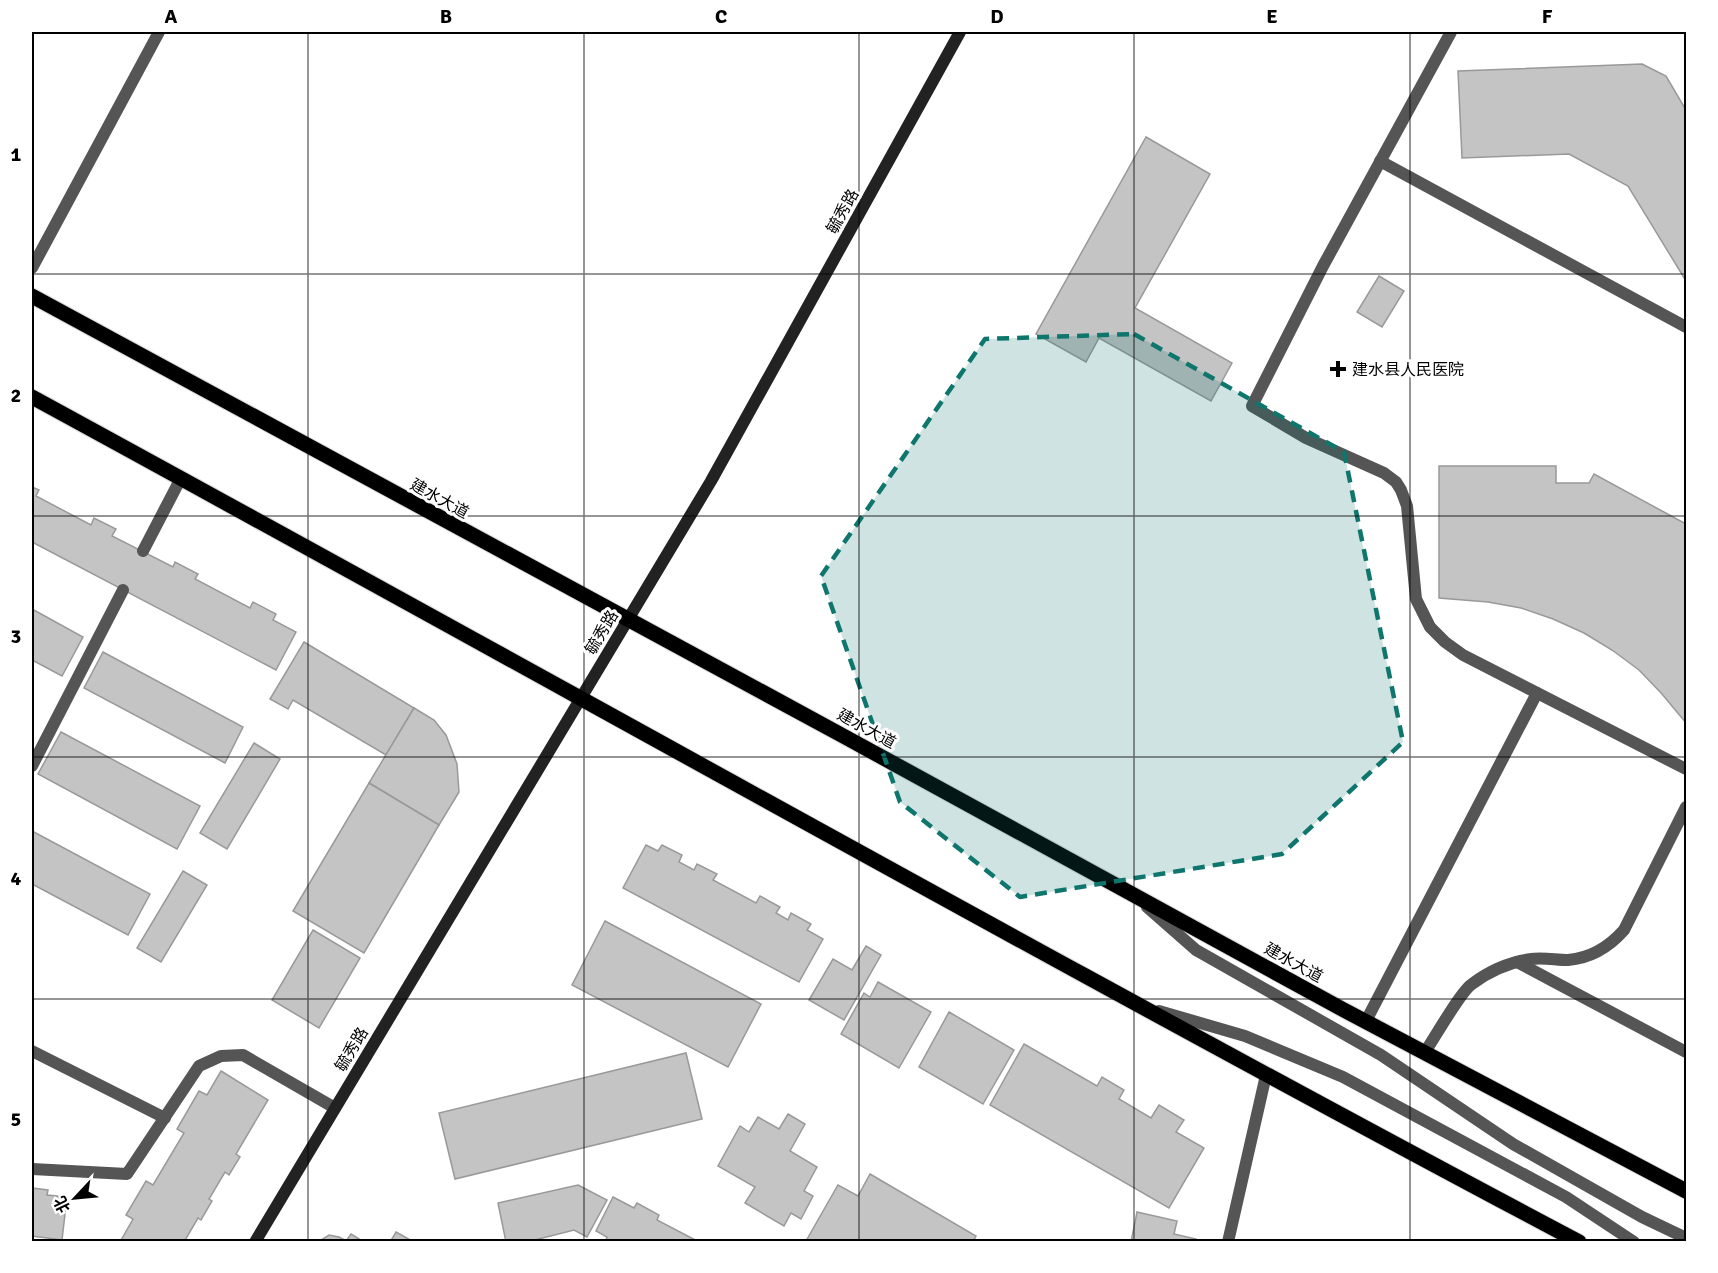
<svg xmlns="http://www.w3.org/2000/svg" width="1718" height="1273" font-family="Signika,'Noto Sans SC',sans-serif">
  <rect width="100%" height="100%" fill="#fff"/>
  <g fill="#c4c4c4" stroke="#999" stroke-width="1.5">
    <polygon points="1642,64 1666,76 1686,110 1686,281 1628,186 1569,154 1462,158 1458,71"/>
    <polygon points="1146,137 1210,174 1135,308 1232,363 1211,401 1099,338 1086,362 1036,334"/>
    <polygon points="1379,276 1404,291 1382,327 1357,312"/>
    <polygon points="1439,466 1556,466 1556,483 1589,483 1594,474 1686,524 1686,723 1662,694 1639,670 1612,650 1584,633 1553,619 1521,608 1488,602 1439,598"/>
    <polygon points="32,487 39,490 36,496 91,525 94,518 116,529 112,536 173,567 175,562 198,574 195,579 250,608 253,602 276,614 273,620 296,632 276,670 32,542"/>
    <polygon points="32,609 83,637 62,676 32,660"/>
    <polygon points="304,642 414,708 386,755 293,700 288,709 270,699"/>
    <polygon points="103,652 243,727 225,763 84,688"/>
    <polygon points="414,708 434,720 446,735 457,764 459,792 439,825 369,783"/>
    <polygon points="61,732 200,806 177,849 38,774"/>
    <polygon points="254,743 280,759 227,849 200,833"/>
    <polygon points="369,783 439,825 364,953 293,911"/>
    <polygon points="32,831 150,894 128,935 32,884"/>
    <polygon points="646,845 658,851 662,845 682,855 679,862 694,870 697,864 717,874 713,880 756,903 760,896 780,907 776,913 788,920 791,913 811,924 807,930 823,939 799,982 623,888"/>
    <polygon points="183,871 207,885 161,962 137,948"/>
    <polygon points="605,921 761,1004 728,1067 572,985"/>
    <polygon points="313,930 360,958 319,1028 272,1000"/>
    <polygon points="866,946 881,955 844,1020 809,1000 833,959 852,970"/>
    <polygon points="878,982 931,1012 899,1068 841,1034 864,993 870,997"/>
    <polygon points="949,1012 1014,1050 983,1104 919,1067"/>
    <polygon points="1024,1044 1097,1086 1102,1077 1124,1090 1119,1099 1151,1118 1159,1105 1184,1120 1176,1132 1204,1148 1169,1208 990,1105"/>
    <polygon points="686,1053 702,1119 455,1179 439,1113"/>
    <polygon points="221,1071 268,1100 236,1154 240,1157 229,1175 225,1172 209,1199 212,1201 201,1220 198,1218 184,1242 120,1242 133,1219 126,1215 146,1181 153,1185 184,1133 177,1129 199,1091 207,1095"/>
    <polygon points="788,1114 805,1124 790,1151 817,1167 804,1191 813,1196 801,1219 791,1213 784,1226 745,1203 755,1187 718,1166 740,1126 749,1132 758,1117 779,1129"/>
    <polygon points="870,1174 976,1236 973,1242 806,1241 838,1185 858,1196"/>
    <polygon points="578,1185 607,1200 587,1237 574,1230 527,1242 506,1242 498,1203"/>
    <polygon points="32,1188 48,1190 47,1195 67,1197 62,1240 32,1236"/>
    <polygon points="613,1197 634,1208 637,1203 659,1215 657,1220 699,1242 605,1242 607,1237 596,1231"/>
    <polygon points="1137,1212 1177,1221 1174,1234 1196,1239 1195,1242 1131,1242"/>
    <polygon points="396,1232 414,1242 390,1242"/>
    <polygon points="351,1234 364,1242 318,1242 329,1235 339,1237 346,1241"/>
  </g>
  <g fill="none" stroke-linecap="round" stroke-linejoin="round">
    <defs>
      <g id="primary">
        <polyline points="32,296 847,738 1342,1009 1686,1191"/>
        <path d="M32 397C548 678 1060 967 1579 1242"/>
      </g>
    </defs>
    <use href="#primary" stroke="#dbdbdb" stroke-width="17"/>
    <g stroke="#555" stroke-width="12">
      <polyline points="1451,32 1323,266 1252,406 1306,438 1384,473 1396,482 1401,490 1407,506 1416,599 1430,627 1445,642 1463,655 1686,769"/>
      <polyline points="1380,161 1686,327"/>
      <polyline points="32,268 159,32"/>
      <polyline points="143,551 181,478"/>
      <polyline points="32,766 123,590"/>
      <polyline points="1147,907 1196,950 1381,1055 1513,1144 1642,1217 1686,1238"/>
      <polyline points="1517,962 1686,1052"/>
      <polyline points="1159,1011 1245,1036 1343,1077 1566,1197 1634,1242"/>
      <polyline points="1366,1021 1537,693"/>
      <polyline points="32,1051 165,1118"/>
      <path d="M1425 1052C1434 1039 1461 991 1472 984 1489 971 1510 962 1531 959 1543 957 1556 960 1568 960 1591 958 1609 947 1624 930L1686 807"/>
      <polyline points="32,1169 127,1174 199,1066 221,1056 243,1055 335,1108"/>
      <polyline points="1228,1242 1266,1075"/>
    </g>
    <polyline stroke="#222" stroke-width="12" points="255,1242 711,481 960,32"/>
    <use href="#primary" stroke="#000" stroke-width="15"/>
  </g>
  <path fill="#0f766e" fill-opacity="0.2" stroke="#0f766e" stroke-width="4.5" stroke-dasharray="12 8" stroke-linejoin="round" d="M1134 334 1344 452 1403 742 1282 854 1020 897 900 802 821 576 985 339Z"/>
  <path fill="none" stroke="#000" stroke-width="1.5" stroke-opacity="0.55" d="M308 32V1242M584 32V1242M859 32V1242M1134 32V1242M1410 32V1242M32 274H1686M32 516H1686M32 757H1686M32 999H1686"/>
  <path fill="#000" stroke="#fff" stroke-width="2" d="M1335 360h6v6h6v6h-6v6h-6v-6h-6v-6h6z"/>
  <g text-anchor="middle" stroke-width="6" stroke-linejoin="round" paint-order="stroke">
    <g font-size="16" fill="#000" stroke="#fff">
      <text transform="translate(842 211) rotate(-61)" y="6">毓秀路</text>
      <text transform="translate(440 498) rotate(29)" y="6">建水大道</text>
      <text transform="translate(601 632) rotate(-59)" y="6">毓秀路</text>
      <text transform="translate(867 728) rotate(29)" y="6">建水大道</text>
      <text transform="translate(1294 962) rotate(29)" y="6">建水大道</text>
      <text transform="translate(351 1049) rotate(-59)" y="6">毓秀路</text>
    </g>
    <g font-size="16" fill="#000" stroke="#fff" text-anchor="start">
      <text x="1352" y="375">建水县人民医院</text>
    </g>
  </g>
  <rect width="1718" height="1273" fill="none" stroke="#ffffff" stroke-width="66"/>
  <g transform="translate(75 1198) rotate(244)" stroke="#ffffff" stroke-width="4.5" paint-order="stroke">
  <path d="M0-4.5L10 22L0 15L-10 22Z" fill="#000000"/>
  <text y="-9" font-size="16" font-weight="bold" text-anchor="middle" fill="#000000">北</text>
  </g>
  <rect x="33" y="33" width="1652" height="1207" fill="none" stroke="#000" stroke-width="2"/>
  <g font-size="20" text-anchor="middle" font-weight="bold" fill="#000">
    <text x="171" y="23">A</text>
    <text x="446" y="23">B</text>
    <text x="721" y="23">C</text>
    <text x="997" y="23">D</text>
    <text x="1272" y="23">E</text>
    <text x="1547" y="23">F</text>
    <text x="16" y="161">1</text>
    <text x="16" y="402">2</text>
    <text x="16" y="643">3</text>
    <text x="16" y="885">4</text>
    <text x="16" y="1126">5</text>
  </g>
</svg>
